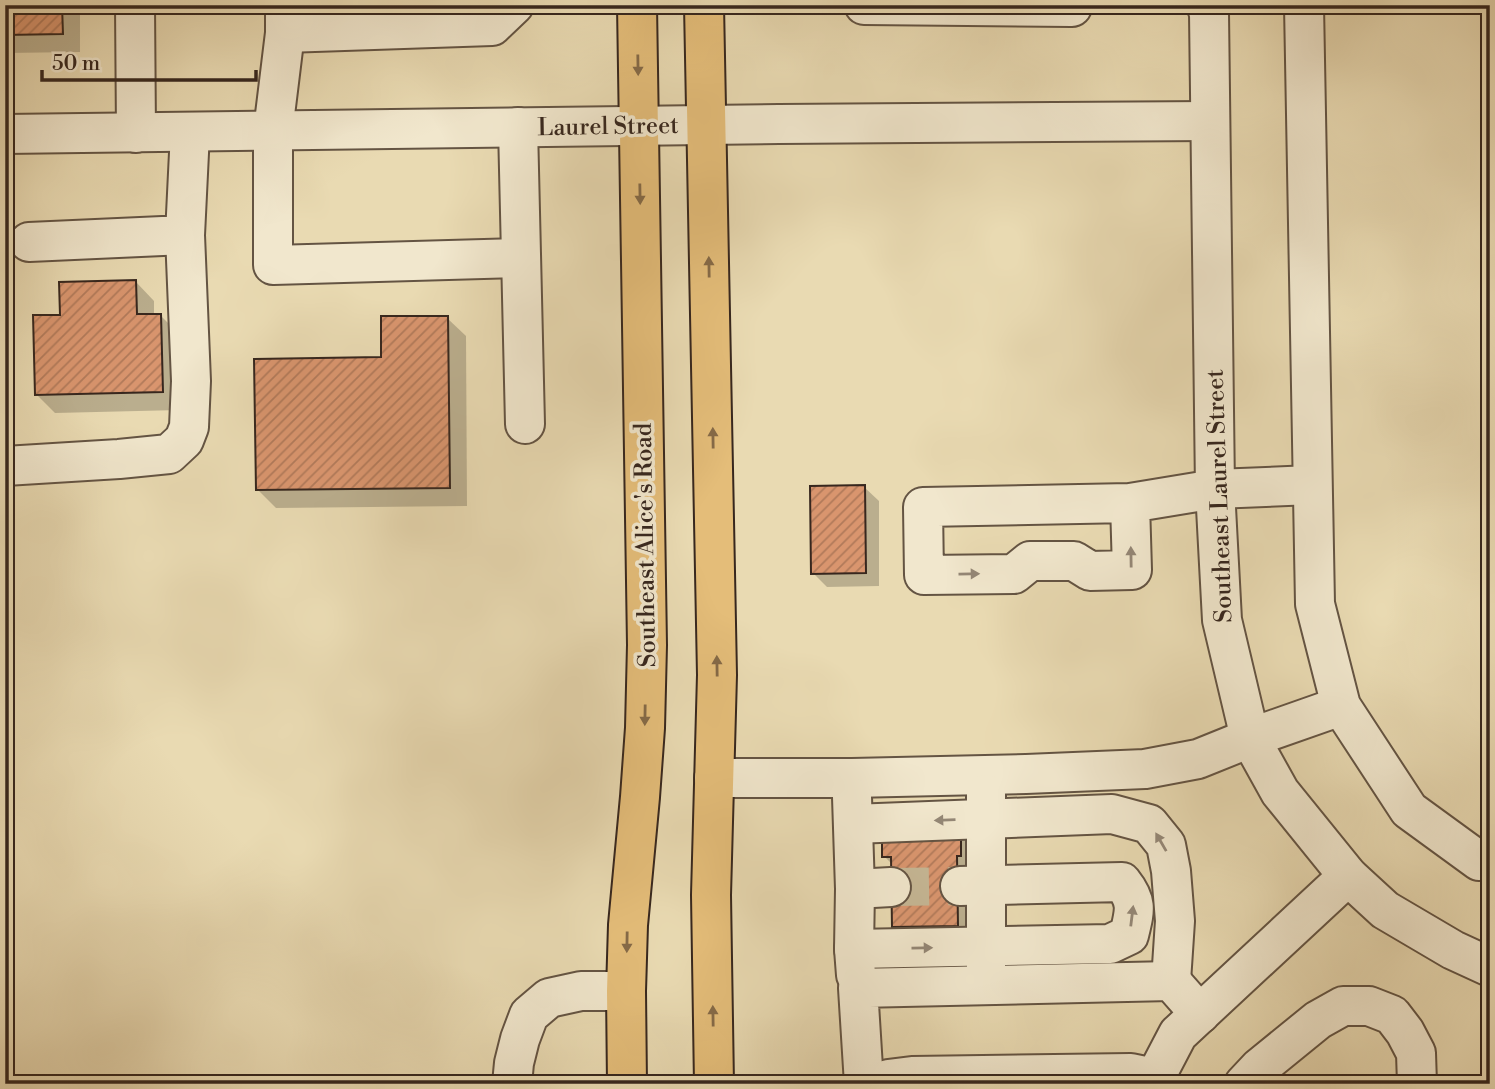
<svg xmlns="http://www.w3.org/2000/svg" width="1495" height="1089" font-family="'Libre Bodoni',serif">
  <defs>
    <pattern id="building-hatch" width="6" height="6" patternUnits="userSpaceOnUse" patternTransform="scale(1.75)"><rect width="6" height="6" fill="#d9956e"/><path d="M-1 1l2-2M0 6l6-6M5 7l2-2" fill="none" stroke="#b17a5a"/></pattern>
  </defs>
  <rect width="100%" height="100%" fill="#e9dab2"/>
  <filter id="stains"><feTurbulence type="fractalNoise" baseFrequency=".00286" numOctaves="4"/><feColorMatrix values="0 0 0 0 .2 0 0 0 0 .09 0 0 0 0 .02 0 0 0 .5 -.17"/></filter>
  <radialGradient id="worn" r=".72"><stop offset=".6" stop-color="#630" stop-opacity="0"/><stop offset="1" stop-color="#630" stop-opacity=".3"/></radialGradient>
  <g fill="#0003">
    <polygon points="5,5 109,5 109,15 80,15 80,52 5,53"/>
    <polygon points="136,282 154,301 154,316 160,315 179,334 180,410 55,413 36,394 62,317"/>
    <polygon points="447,318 466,336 467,506 276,508 257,489 383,359"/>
    <polygon points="864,487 879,501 879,586 827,587 813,573"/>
    <polygon points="961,832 975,846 971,939 908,940 894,926 893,865 884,856"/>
  </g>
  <g fill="url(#building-hatch)" stroke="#37271e" stroke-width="2">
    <polygon points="5,5 62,5 63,34 5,35"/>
    <polygon points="136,280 137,314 161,314 163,392 35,395 33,315 60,315 59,282"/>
    <polygon points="381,316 448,316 450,488 256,490 254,359 381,357"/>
    <polygon points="865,485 866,573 811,574 810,486"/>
    <polygon points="961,831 961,856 957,856 958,926 892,927 891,857 882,857 882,832"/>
  </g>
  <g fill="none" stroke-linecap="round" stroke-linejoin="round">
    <polyline stroke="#c5b694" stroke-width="38" stroke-dasharray="38 19" stroke-linecap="butt" points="891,887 960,886"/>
    <defs>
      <g id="minor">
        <polyline points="135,5 136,133"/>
        <polyline points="285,5 285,33 273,131 273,265 521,258"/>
        <polyline points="864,5 1072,7"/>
        <polyline points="1206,5 1209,13 1215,489 1222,620 1250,738 1280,792 1348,876 1385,910 1453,950 1490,967"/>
        <polyline points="1304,5 1315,604 1341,706 1409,810 1479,861 1490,860"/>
        <polyline points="285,33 492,26 514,5"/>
        <polyline points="518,127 525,424"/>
        <polyline points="5,134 779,124 1210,121"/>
        <polyline points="29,242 185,235 190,132"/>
        <polyline points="5,466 119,459 169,454 184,440 189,427 191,381 185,235"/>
        <polyline points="1130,503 1132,570 1090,571 1074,561 1030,561 1014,574 924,575 923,507 1130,503 1215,489 1312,485"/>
        <polyline points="714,778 852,778 1026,774 1145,769 1198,759 1250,738 1341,706"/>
        <polyline points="852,797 855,889 854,949 856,975"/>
        <polyline points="853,824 1112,814 1149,824 1166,845 1171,871 1175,921 1171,981"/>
        <polyline points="855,889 891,887"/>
        <path d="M854 949 1110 944 1129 935C1135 910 1138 902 1122 882L960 886"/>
        <polyline points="986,972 986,794"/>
        <polyline points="1155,1078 1178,1034 1348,876"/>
        <polyline points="512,1084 514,1063 520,1039 529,1015 549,998 581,991 626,991"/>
        <polyline points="864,1084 858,988 1171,981 1200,1014"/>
        <polyline points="880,1084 888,1079 912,1076 1131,1073 1155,1078 1159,1084"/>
        <polyline points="1244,1084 1259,1068 1318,1020 1343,1006 1369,1006 1392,1015 1405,1032 1416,1053 1417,1084"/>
      </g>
      <g id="major">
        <polyline points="704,5 717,675 711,895 714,1084"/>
        <polyline points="627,1084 626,991 628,925 640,797 645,728 647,645 637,5"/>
      </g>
    </defs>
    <use href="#minor" stroke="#645443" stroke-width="42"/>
    <use href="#major" stroke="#37271e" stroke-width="42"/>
    <use href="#minor" stroke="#f1e7cd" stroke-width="38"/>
    <use href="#major" stroke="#e4bd79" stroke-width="38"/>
  </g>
  <defs><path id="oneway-solid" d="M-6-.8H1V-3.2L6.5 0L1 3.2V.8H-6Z" transform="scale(1.75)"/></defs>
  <g fill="#856a47">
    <use href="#oneway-solid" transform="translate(638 65) rotate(89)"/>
    <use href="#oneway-solid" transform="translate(640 194) rotate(89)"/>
    <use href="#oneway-solid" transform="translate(709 267) rotate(-91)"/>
    <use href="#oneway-solid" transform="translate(713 438) rotate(-91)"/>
    <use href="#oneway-solid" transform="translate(717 666) rotate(-91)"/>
    <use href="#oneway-solid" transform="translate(645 715) rotate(91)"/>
    <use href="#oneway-solid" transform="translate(627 942) rotate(91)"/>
    <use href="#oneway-solid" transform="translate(713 1016) rotate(-91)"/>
  </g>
  <g fill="#948776">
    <use href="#oneway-solid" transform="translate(1131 557) rotate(-91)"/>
    <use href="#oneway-solid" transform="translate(969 574) rotate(-1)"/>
    <use href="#oneway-solid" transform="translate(945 820) rotate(178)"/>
    <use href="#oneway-solid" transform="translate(1161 842) rotate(-120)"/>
    <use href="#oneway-solid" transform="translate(1132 916) rotate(-83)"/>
    <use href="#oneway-solid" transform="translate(922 948) rotate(-1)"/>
  </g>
  <g text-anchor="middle" stroke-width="7" stroke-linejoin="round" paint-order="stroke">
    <g font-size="24" fill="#37271e" stroke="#f1e7cd">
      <text transform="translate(608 126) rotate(-1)" y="8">Laurel Street</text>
      <text transform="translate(1219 496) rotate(-92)" y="8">Southeast Laurel Street</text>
      <text transform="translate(645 545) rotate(-91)" y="8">Southeast Alice's Road</text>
    </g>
  </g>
  <rect width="1495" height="1089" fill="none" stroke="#e9dab2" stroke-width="28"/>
  <rect x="7" y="7" width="1481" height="1075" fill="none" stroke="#37271e" stroke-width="3.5"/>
  <rect x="14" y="14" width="1467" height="1061" fill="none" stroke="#37271e" stroke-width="2"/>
  <path d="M42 70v10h214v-10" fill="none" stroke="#37271e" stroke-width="3.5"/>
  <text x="52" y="70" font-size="21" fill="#37271e" stroke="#f1e7cd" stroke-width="5" paint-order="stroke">50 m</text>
  <rect width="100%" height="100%" filter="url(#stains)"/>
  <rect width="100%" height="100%" fill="url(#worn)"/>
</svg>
